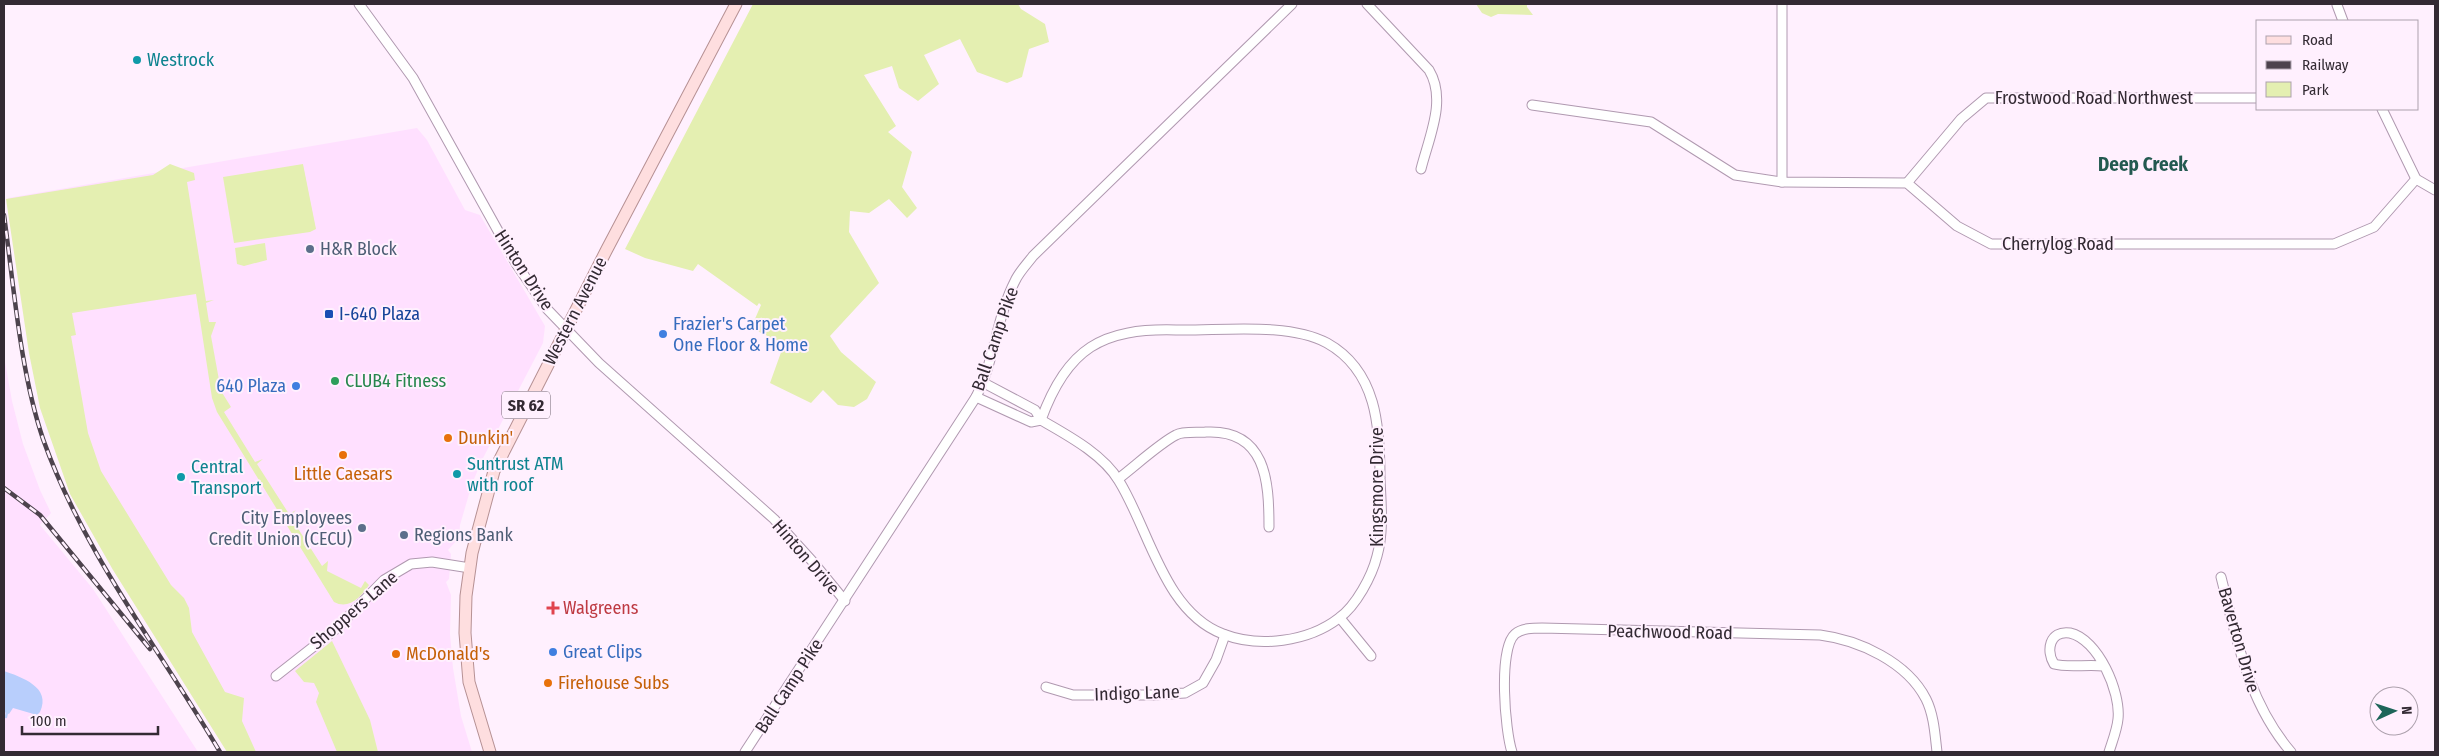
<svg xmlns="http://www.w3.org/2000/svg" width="2439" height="756" font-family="'Fira Sans Condensed',sans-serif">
  <rect width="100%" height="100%" fill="#fff0fe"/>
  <g fill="#ffe0ff">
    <polygon points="417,128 427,140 465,210 480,215 545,326 543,343 482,460 472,484 460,525 459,538 448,550 451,554 449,579 446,582 451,595 450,634 453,668 461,716 472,752 232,752 33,359 8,198"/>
    <polygon points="4,356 12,401 23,444 40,490 51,513 40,525 93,589 198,752 4,752"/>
  </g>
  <g fill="#e4efb1">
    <polygon points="753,4 1018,4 1021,9 1045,24 1049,42 1029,49 1022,77 1007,83 977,72 960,39 924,55 939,84 918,101 899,88 892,66 864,75 896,126 888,132 912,152 902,187 917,208 907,218 889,199 869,213 850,211 849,232 879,283 830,336 841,352 876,382 867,399 854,407 838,405 823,390 811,403 770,383 784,344 751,328 761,305 759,303 757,306 698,264 693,271 645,258 625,249"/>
    <polygon points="1476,4 1527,4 1527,7 1533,15 1498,14 1491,17 1482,13"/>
    <path d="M170 164 194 173 195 180 187 182 206 301 214 300 206 303 209 322H216L211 336 221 391 231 407 224 412 255 462 263 459 257 464 289 514 296 510 290 516 322 566 328 561 327 571 361 588 365 581 369 585C361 597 349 610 334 602L217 412 212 398 196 294 72 313 76 335 71 336 88 433 101 471 171 585 184 598 189 608 192 632 225 692 244 698 242 721 256 752H227L113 570 70 494 40 408 29 353 6 199 153 175Z"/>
    <polygon points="303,164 316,229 310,232 234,243 223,177"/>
    <polygon points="265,243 267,260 244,266 237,264 235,248"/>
    <polygon points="332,641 370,720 378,752 337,752 316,702 319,693 314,683 304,682 295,671"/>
  </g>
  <path fill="#b8cefc" d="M4 671C21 677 52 687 40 712L37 715 13 708 9 714 4 712Z"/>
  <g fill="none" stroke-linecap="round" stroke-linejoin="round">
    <polyline stroke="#b8cefc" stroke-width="2.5" points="6,717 7,712"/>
    <defs>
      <g id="minor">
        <polyline points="359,4 413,78 517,265 547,309 599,363 774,519 813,562 845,601"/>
        <path d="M1367 4 1429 70C1447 100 1429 137 1421 169"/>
        <polyline points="2337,5 2343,21"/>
        <polyline points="1532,105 1651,122 1735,175 1782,182 1907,183 1957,226 1991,244 2334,244 2374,227 2416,179"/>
        <polyline points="2382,109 2416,179 2435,190"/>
        <polyline points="1782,182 1782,4"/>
        <polyline points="1907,183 1961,119 1986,98 2258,98"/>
        <path d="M984 383 1035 410 1041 420C1067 435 1103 454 1119 481 1149 529 1164 612 1223 634 1259 648 1308 642 1339 618 1356 606 1372 576 1377 556 1384 531 1381 504 1380 478 1380 427 1377 371 1327 343 1288 322 1221 331 1176 330 1102 328 1067 348 1041 420"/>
        <polyline points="976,397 1031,422 1041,420"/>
        <path d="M1118 479C1134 467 1160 443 1176 435 1183 431 1198 433 1206 432 1266 429 1269 481 1269 527"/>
        <path d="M2221 577C2237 640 2248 702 2291 752"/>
        <polyline points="1340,618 1371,656"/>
        <path d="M2103 666C2087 664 2068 668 2054 664 2046 651 2049 630 2070 633 2098 639 2121 692 2118 719 2117 730 2112 742 2109 752"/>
        <polyline points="276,676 336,629 384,580 411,564 432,562 470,568"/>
        <polyline points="1046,687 1073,695 1153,695 1185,693 1203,683 1216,660 1225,635"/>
        <path d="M745 752 976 397C995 360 996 318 1015 281 1019 272 1027 264 1033 256L1292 4"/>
        <path d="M1512 752C1505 731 1498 649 1515 634 1522 628 1533 628 1542 628L1820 635C1859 640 1907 662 1926 699 1934 715 1935 735 1937 752"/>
      </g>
      <polyline id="major" points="490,752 469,682 465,633 466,596 472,553 494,471 606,251 736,4"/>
    </defs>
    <use href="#minor" stroke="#b099b0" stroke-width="11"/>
    <use href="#major" stroke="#b69194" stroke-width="13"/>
    <use href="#minor" stroke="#fff" stroke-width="9"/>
    <use href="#major" stroke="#fededf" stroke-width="11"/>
    <defs>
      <g id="rail">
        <path d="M4 215C14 287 20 371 43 439 83 552 160 650 220 752"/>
        <polyline points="4,488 40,515 150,649"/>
      </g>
    </defs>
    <use href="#rail" stroke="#4d434d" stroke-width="4.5"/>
    <use href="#rail" stroke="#fff0fe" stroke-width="2.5" stroke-dasharray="8" stroke-linecap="butt"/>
  </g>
  <g fill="#0f9aa8" stroke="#fff0fe" stroke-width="2">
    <circle cx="137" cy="60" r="5"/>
    <circle cx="457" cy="474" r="5"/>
    <circle cx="181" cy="477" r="5"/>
  </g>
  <g fill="#5c6f8a" stroke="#fff0fe" stroke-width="2">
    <circle cx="310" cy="249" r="5"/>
    <circle cx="362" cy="528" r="5"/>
    <circle cx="404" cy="535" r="5"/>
  </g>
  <rect fill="#1a4fb4" stroke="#fff0fe" stroke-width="2" x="324" y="309" width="10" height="10" rx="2.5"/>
  <g fill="#3f7fe0" stroke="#fff0fe" stroke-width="2">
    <circle cx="663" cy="334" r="5"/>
    <circle cx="296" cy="386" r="5"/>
    <circle cx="553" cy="652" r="5"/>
  </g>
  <circle fill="#2e9e5b" stroke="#fff0fe" stroke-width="2" cx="335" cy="381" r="5"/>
  <g fill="#e8710a" stroke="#fff0fe" stroke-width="2">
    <circle cx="448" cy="438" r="5"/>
    <circle cx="343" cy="455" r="5"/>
    <circle cx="396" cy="654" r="5"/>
    <circle cx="548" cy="683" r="5"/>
  </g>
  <path fill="#e0444e" stroke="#fff0fe" stroke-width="2" d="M550.5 600.5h5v5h5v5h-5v5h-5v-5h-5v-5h5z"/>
  <g text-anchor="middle" stroke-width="4" stroke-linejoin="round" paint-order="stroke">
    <rect fill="#fff0fe" stroke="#706570" stroke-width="1" x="502" y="391.5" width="48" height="27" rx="4"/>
    <g font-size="16" font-weight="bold" fill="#332a33">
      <text x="526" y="411">SR 62</text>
    </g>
    <g font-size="18" fill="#0d838f" stroke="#fff0fe" text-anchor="start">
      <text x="147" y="66">Westrock</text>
      <text x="467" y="470">Suntrust ATM<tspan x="467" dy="21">with roof</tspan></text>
      <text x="191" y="473">Central<tspan x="191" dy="21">Transport</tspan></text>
    </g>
    <g font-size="18" fill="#332a33" stroke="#fff0fe">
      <text x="2094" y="104">Frostwood Road Northwest</text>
      <text x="2058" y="250">Cherrylog Road</text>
      <text transform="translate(524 270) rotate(57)" y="6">Hinton Drive</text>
      <text transform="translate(575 311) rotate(-63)" y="6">Western Avenue</text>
      <text transform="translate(995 339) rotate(-71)" y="6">Ball Camp Pike</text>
      <text transform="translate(1377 487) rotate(-90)" y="6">Kingsmore Drive</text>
      <text transform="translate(806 557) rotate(49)" y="6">Hinton Drive</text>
      <text transform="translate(354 610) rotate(-41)" y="6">Shoppers Lane</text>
      <text transform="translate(1670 632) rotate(1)" y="6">Peachwood Road</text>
      <text transform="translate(2239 640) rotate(74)" y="6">Baverton Drive</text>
      <text transform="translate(789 686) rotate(-57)" y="6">Ball Camp Pike</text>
      <text transform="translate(1137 693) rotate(-2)" y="6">Indigo Lane</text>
    </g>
    <g font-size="18" fill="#4e5e75" stroke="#fff0fe" text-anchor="start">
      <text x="320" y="255">H&amp;R Block</text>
      <text x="352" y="524" text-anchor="end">City Employees<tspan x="352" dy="21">Credit Union (CECU)</tspan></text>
      <text x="414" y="541">Regions Bank</text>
    </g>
    <g font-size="18" fill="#164399" stroke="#fff0fe" text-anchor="start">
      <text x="339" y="320">I-640 Plaza</text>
    </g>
    <g font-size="18" fill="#366cbe" stroke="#fff0fe" text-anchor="start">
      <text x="673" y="330">Frazier's Carpet<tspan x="673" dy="21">One Floor &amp; Home</tspan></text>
      <text x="286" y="392" text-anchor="end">640 Plaza</text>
      <text x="563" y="658">Great Clips</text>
    </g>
    <g font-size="18" fill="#27864d" stroke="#fff0fe" text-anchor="start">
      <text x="345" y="387">CLUB4 Fitness</text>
    </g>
    <g font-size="18" fill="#c56008" stroke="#fff0fe" text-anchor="start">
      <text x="458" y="444">Dunkin'</text>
      <text x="343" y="480" text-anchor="middle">Little Caesars</text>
      <text x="406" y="660">McDonald's</text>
      <text x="558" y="689">Firehouse Subs</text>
    </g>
    <g font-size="18" fill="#be3a42" stroke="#fff0fe" text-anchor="start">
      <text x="563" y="614">Walgreens</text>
    </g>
    <g font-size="19" font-weight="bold" fill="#235950" stroke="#fff0fe">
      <text x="2143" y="171">Deep Creek</text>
    </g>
  </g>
  <rect width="2439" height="756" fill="none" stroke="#332a33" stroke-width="10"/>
  <rect x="2256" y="20" width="162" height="90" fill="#fff0fe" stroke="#ada1ad"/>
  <rect x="2266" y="36" width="25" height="8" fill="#fededf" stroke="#ada1ad"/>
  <text x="2302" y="45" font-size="15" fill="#332a33">Road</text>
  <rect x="2266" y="61" width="25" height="8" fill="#4d434d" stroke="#ada1ad"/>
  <text x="2302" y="70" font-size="15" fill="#332a33">Railway</text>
  <rect x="2266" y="82" width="25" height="15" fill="#e4efb1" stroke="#ada1ad"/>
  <text x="2302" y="95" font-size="15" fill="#332a33">Park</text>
  <g transform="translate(2394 711) rotate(87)"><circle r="24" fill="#fff0fe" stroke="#ada1ad"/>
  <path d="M0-4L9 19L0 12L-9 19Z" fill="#1d6559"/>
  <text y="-8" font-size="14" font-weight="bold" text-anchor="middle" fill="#332a33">N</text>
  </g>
  <path d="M22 726v8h136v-8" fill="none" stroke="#332a33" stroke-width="2.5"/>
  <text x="30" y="726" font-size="15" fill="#332a33" stroke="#fff0fe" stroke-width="4" paint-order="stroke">100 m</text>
</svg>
